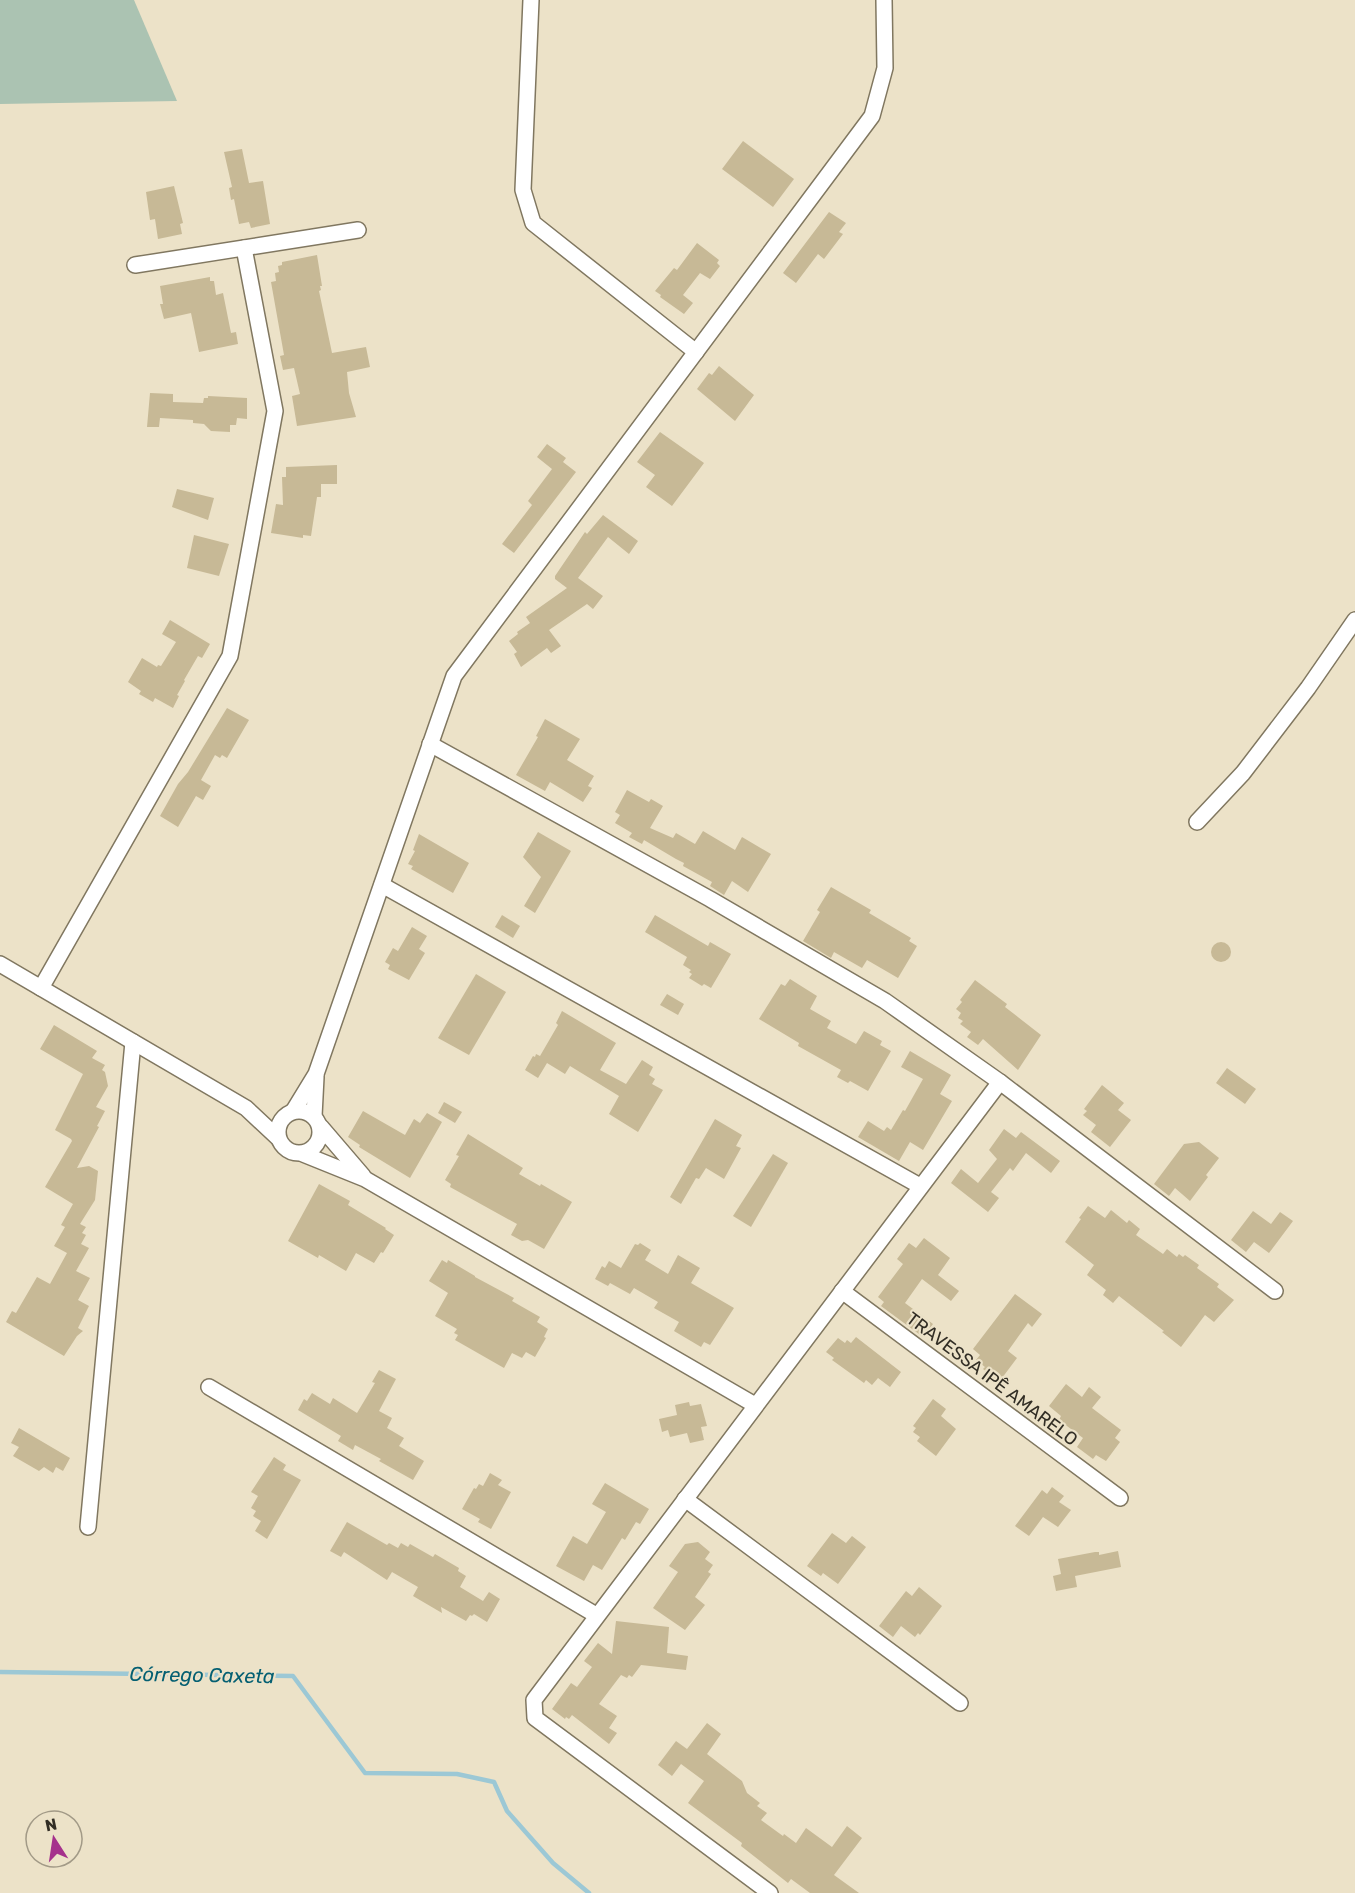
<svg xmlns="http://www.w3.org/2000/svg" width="1355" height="1893" font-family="Rubik,sans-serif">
  <rect width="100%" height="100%" fill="#ece2c8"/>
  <polygon fill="#abc3b2" points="0,0 134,0 177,101 0,104"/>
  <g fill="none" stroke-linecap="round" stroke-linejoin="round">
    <polyline stroke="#9cc8d5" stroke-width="4.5" points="0,1672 293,1676 365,1773 457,1774 494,1782 507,1811 553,1863 589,1893"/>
  </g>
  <g fill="#c7b996">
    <polygon points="743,141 794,179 773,207 722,169"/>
    <polygon points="242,149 249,183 263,181 270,224 251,228 249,222 239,224 234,199 231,200 229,188 232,187 224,152"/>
    <polygon points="174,186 183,223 180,224 182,234 158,239 155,219 150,220 146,192"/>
    <polygon points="829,212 846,223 839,232 843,234 824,259 818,254 796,283 783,273"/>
    <polygon points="697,243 719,260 717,263 720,266 710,279 700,273 683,295 693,303 684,314 660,297 661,295 655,291 674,268 677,270"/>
    <polygon points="317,255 322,286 320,286 321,290 319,291 332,353 366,347 370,367 347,372 349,393 356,417 297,426 292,396 300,394 294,368 283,370 280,356 284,355 271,282 276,281 275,273 279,272 278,266 282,265 282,262"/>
    <polygon points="210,277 210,281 214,281 216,295 223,293 231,333 236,332 238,344 199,352 191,313 164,319 160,304 163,304 160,286"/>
    <polygon points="719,366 754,395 735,421 697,389 709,373 712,375"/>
    <polygon points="150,393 173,394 173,402 203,403 204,398 208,398 208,396 247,398 247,419 237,418 236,425 230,425 230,432 211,431 204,424 193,423 193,420 160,418 159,427 147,427"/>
    <polygon points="660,432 704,463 672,506 646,487 655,475 637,462"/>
    <polygon points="547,444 566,458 563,462 576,472 514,553 502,544 532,505 528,501 552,469 537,457"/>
    <polygon points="337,465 337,484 321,484 321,497 317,497 311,536 303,535 303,538 271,533 276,504 283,505 282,477 286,477 286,467"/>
    <polygon points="177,489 214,498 208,520 172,507"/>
    <polygon points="603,515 638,541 629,554 608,537 578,578 603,596 593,609 587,604 549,630 561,646 551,653 547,648 521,667 514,654 517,652 509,641 518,634 517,632 530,623 526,617 567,588 555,579 555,576 585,532 587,534"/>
    <polygon points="194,535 229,544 219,576 187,568"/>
    <polygon points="170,620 210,644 202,658 198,656 184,680 185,681 177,695 179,696 173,708 155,698 153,702 139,694 141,691 128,682 142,658 157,667 158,665 161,666 176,642 162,634"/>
    <polygon points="227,708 249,720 227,758 222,755 220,758 215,755 201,780 211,786 203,800 196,796 178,827 160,816 178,784 188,772"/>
    <polygon points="545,719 580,739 567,760 594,776 588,786 592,788 583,802 550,782 545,791 516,775 538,737 536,736"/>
    <polygon points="627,790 649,802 651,799 663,806 650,828 673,838 676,833 695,844 703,831 735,850 742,837 771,854 748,892 732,881 724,895 710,886 712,882 683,866 684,863 676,859 644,840 642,844 629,837 632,833 615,823 620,815 615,812"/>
    <polygon points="538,832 571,851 535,913 524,906 541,877 523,857"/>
    <polygon points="419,834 469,863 453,893 411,869 413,866 408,864 415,851 413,850"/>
    <polygon points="831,887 871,910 869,913 911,938 909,941 917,946 898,978 867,960 862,968 834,952 831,958 803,941 820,912 817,910"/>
    <polygon points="502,915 520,926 513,938 495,927"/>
    <polygon points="655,915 708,946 710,942 731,954 711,988 704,984 702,986 689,978 692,974 689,972 691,970 683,965 687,957 645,932"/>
    <polygon points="412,927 427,936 419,949 425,953 409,980 388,969 390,965 385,962 393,948 398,951"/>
    <circle cx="1221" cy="952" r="10"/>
    <polygon points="476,974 506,992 469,1055 438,1038"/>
    <polygon points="790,979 817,996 810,1009 831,1021 827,1028 856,1044 864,1031 882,1041 880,1045 891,1051 868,1091 850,1081 848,1083 837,1077 841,1070 798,1046 799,1043 759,1019 781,984 785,986"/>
    <polygon points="975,980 1007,1004 1005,1007 1041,1035 1018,1070 983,1039 978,1045 967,1037 971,1032 960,1024 963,1021 958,1018 961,1013 956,1009 962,1002 960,1000"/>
    <polygon points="667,994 684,1004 678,1015 660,1005"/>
    <polygon points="562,1011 616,1043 600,1070 626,1084 642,1060 653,1067 649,1075 655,1079 652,1084 663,1090 638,1132 609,1114 619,1096 570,1066 565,1074 547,1063 538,1078 525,1070 533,1056 535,1057 536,1054 540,1056 558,1025 556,1023"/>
    <polygon points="54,1025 97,1051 92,1058 105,1065 102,1070 105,1072 108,1086 96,1107 105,1111 97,1126 99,1127 77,1168 89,1166 98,1171 95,1200 80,1224 86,1227 82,1233 86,1235 81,1244 89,1248 76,1271 90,1278 78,1300 89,1306 78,1328 83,1331 77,1336 64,1356 6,1322 12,1311 16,1313 37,1277 50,1284 67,1253 54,1246 65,1227 61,1225 73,1204 45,1187 72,1141 71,1139 55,1130 83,1074 40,1049"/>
    <polygon points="910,1051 951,1075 940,1094 952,1101 923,1150 910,1142 899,1161 858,1137 868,1121 884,1131 887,1127 891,1130 903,1110 905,1111 923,1079 901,1067"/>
    <polygon points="1227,1068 1256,1089 1245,1104 1216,1083"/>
    <polygon points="1102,1085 1124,1103 1118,1110 1131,1120 1110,1147 1091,1132 1096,1125 1083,1115 1087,1111 1084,1109"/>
    <polygon points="444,1102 462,1112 455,1123 438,1113"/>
    <polygon points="363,1111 405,1135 414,1119 420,1123 427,1113 442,1122 410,1178 359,1147 360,1145 348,1137"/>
    <polygon points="715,1119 742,1135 736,1146 741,1148 724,1179 706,1168 699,1179 696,1178 681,1204 670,1197"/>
    <polygon points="1004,1129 1016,1138 1021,1132 1060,1161 1051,1173 1026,1153 1013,1171 1010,1168 991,1192 999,1198 988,1212 951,1183 961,1169 978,1183 997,1159 989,1150"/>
    <polygon points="468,1134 523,1168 519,1174 540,1186 541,1184 572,1202 544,1249 528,1240 522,1241 511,1235 517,1224 450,1187 451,1184 445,1180 459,1156 456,1155"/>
    <polygon points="1199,1142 1219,1158 1206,1175 1208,1177 1190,1201 1175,1188 1169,1196 1154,1184 1184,1144"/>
    <polygon points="773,1154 788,1163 751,1227 733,1216"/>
    <polygon points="319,1184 350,1201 348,1205 386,1228 385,1229 394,1235 383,1253 381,1252 374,1263 356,1253 346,1271 319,1255 318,1258 288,1241"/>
    <polygon points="1088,1206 1105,1218 1111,1210 1127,1223 1129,1220 1140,1229 1136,1235 1163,1254 1167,1249 1177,1257 1179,1254 1183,1257 1185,1255 1199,1265 1197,1268 1219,1284 1217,1287 1234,1300 1214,1322 1205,1315 1181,1347 1162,1332 1164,1331 1119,1296 1113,1303 1103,1295 1106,1290 1087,1275 1094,1265 1065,1242 1081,1219 1079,1218"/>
    <polygon points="1253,1211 1271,1224 1280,1212 1293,1221 1269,1253 1254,1242 1246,1252 1231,1240"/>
    <polygon points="924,1238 950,1258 938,1275 959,1291 951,1301 922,1279 905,1303 933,1324 923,1337 881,1306 884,1302 878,1297 903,1264 897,1259 909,1243 916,1248"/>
    <polygon points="640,1243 651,1250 645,1260 668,1274 678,1255 700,1268 691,1283 734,1308 710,1345 704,1342 701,1347 674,1331 679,1322 654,1308 658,1302 634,1288 630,1294 610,1283 608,1286 595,1279 602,1266 605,1268 609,1261 621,1268 635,1244 638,1245"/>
    <polygon points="442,1260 447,1263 448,1260 475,1276 475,1277 514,1298 512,1301 540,1317 537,1322 548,1329 544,1337 546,1338 535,1357 526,1352 522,1358 512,1353 504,1368 455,1340 458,1335 454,1333 457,1329 435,1316 448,1293 429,1281"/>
    <polygon points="1015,1294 1042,1314 1032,1327 1028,1323 1008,1351 1017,1358 999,1382 983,1369 985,1367 976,1360 980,1355 973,1349"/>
    <polygon points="856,1337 901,1372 890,1387 878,1378 872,1385 866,1380 864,1383 832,1360 834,1358 826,1352 838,1338 845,1343 847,1340 851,1343"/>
    <polygon points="379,1370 396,1379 379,1411 392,1418 387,1428 404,1438 399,1446 424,1461 413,1480 379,1461 381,1459 355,1445 353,1450 338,1441 341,1436 298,1410 304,1399 307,1401 312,1393 330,1404 333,1398 357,1413 375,1383 372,1382"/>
    <polygon points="1066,1384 1082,1397 1089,1387 1101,1397 1092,1408 1121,1430 1115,1438 1120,1442 1106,1461 1096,1455 1093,1459 1077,1447 1083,1438 1059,1420 1061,1416 1049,1406"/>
    <polygon points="933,1399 946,1409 941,1416 956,1429 936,1456 917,1441 920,1437 913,1432 916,1428 913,1426"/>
    <polygon points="689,1402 690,1406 701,1404 707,1426 701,1427 704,1440 690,1443 687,1433 670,1437 668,1430 662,1432 659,1419 677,1415 675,1405"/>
    <polygon points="19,1428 70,1458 63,1471 56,1467 53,1473 44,1467 39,1471 13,1456 19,1447 11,1443"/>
    <polygon points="274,1457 286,1465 283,1470 301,1480 267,1539 255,1531 261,1521 253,1516 256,1511 251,1508 258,1496 251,1492"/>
    <polygon points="490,1473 502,1480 498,1485 511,1492 491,1529 478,1522 480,1519 462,1509 474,1488 476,1489 479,1484 483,1486"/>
    <polygon points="605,1483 649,1509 640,1524 636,1522 625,1540 622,1538 602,1570 593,1565 584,1581 556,1566 573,1536 587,1544 606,1512 592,1504"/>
    <polygon points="1052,1487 1064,1496 1059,1502 1071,1510 1058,1527 1043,1517 1029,1536 1015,1526 1042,1490 1047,1494"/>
    <polygon points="347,1522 387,1545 389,1543 398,1548 401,1543 408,1547 410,1544 433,1557 435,1554 459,1568 458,1571 466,1576 460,1587 483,1601 489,1592 500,1599 487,1622 474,1614 472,1616 470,1615 466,1621 441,1607 442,1613 413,1596 418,1587 392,1572 387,1580 344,1552 341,1557 330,1551"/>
    <polygon points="832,1533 846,1543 852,1536 866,1547 838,1584 823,1573 821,1576 807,1566"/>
    <polygon points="698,1542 710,1552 705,1559 713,1565 708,1572 711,1574 695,1597 705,1605 685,1630 653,1608 678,1572 669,1566 685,1544"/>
    <polygon points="1118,1551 1121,1567 1075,1576 1077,1587 1056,1591 1053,1576 1061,1574 1058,1559 1095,1552 1099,1552 1099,1555"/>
    <polygon points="919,1587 942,1606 920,1635 918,1633 915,1637 901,1626 893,1637 879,1626 906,1591 912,1596"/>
    <polygon points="616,1621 669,1627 667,1653 688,1656 686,1670 641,1665 632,1677 629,1675 627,1678 621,1675 599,1704 617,1716 609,1728 617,1733 609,1744 572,1715 569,1719 566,1717 565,1719 552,1709 571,1683 577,1687 592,1667 584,1661 598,1643 612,1654"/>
    <polygon points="707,1723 721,1734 707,1754 742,1781 747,1793 760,1803 757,1806 767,1813 761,1820 783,1836 784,1834 796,1843 806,1828 832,1847 847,1826 862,1838 834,1875 859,1893 810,1893 791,1879 788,1883 741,1846 742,1843 688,1803 704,1781 681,1764 672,1776 658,1765 676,1741 687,1749"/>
  </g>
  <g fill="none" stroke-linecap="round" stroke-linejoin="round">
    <defs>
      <g id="minor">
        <polyline points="531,0 523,190 533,223 696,352"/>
        <polyline points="135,265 358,230"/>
        <polyline points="430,744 710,899 885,1001 1000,1082 534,1700 535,1718 770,1893"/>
        <polyline points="1197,822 1243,773 1308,688 1355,620"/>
        <polyline points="382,885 920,1186"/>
        <polyline points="0,964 246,1108 277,1137"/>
        <polyline points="41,988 230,656 275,411 244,248"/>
        <polyline points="1000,1082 1275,1291"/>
        <polyline points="294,1110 316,1074 454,676 872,116 885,68 884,0"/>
        <circle cx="299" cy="1132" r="21"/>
        <polyline points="314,1116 316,1077"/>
        <polyline points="321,1127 363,1176"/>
        <polyline points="303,1154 365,1179 755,1405"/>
        <polyline points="842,1291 1120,1498"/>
        <polyline points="209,1387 596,1615"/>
        <polyline points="685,1499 960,1703"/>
        <polyline points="88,1527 133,1042"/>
      </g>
    </defs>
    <use href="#minor" stroke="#807760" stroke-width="18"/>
    <use href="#minor" stroke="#fff" stroke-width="15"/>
  </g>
  <g text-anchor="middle" stroke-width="4.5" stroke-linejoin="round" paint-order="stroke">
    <g font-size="18" fill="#322e25" stroke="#ece2c8">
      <text transform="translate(992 1379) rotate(37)" y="6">TRAVESSA IPÊ AMARELO</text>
    </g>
    <g font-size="20" font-style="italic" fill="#045f72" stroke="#ece2c8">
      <text transform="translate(202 1675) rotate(1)" y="7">Córrego Caxeta</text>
    </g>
  </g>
  <g transform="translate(54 1839) rotate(348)"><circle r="28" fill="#ece2c8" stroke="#a29a87" stroke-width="1.5"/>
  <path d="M0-4.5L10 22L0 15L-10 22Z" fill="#a5318c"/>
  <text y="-9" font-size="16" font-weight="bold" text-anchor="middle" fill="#322e25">N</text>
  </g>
</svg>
